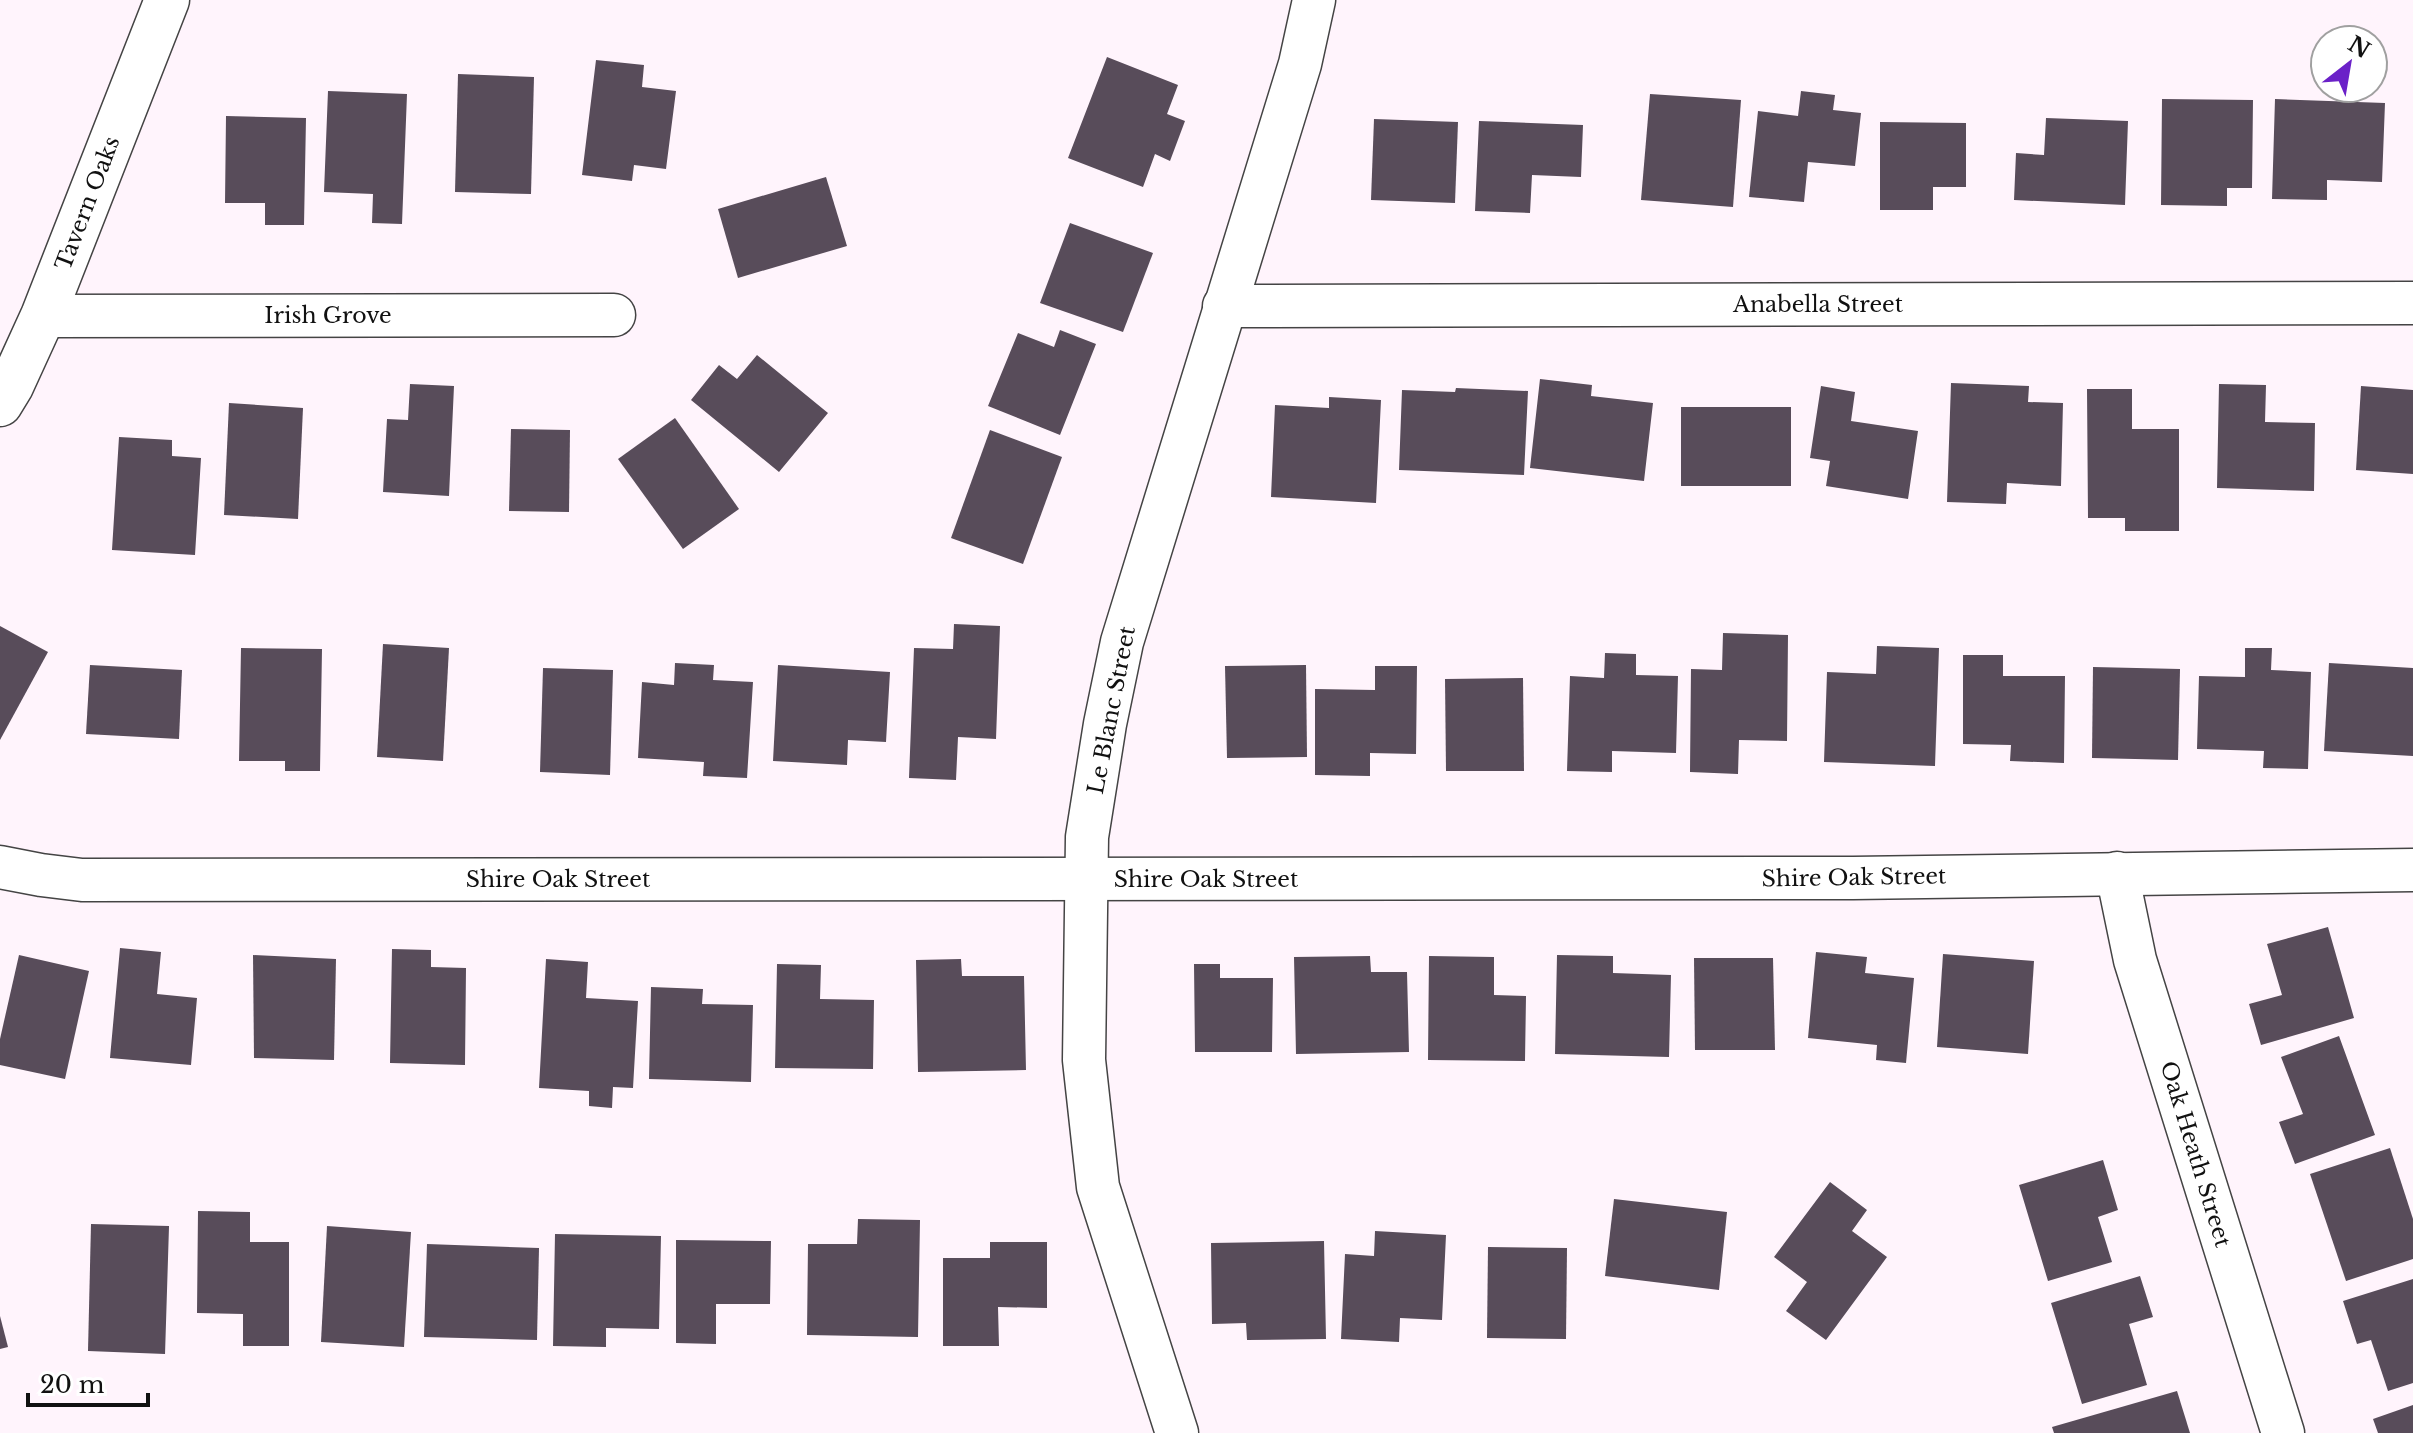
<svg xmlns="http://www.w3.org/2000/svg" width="2413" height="1433" font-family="'Libre Baskerville',serif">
  <rect width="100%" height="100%" fill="#fff4fc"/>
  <g fill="#584c5a">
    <polygon points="1107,57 1178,85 1167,114 1185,121 1170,161 1155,154 1143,187 1068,158"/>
    <polygon points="596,60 644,65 642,87 676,91 666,169 634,165 632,181 582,175"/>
    <polygon points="458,74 534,77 531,194 455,192"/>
    <polygon points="328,91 407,94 402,224 372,223 373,194 324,192"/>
    <polygon points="1801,91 1835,95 1833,110 1861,113 1855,166 1808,162 1804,202 1749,197 1758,111 1798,116"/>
    <polygon points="1650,94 1741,100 1733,207 1641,200"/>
    <polygon points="2162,99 2253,100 2252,188 2227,188 2227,206 2161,205"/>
    <polygon points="2275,99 2385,103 2382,182 2327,180 2327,200 2272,199"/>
    <polygon points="226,116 306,118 304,225 265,225 265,203 225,203"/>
    <polygon points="2046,118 2128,121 2125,205 2014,200 2016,153 2044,155"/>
    <polygon points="1374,119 1458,122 1455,203 1371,200"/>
    <polygon points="1479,121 1583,125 1581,177 1532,175 1530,213 1475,211"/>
    <polygon points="1880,122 1966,123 1966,187 1933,187 1933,210 1880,210"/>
    <polygon points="826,177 847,246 738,278 718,209"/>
    <polygon points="1070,223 1153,253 1123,332 1040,303"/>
    <polygon points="1060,330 1096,344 1060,435 988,406 1018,333 1054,347"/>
    <polygon points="757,355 828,413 779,472 691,400 719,365 737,379"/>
    <polygon points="1540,379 1592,385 1591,396 1653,403 1644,481 1530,468"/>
    <polygon points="1951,383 2029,386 2028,402 2063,403 2061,486 2007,483 2006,504 1947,502"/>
    <polygon points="410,384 454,386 449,496 383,492 387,419 408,420"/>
    <polygon points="2219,384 2266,385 2265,422 2315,423 2314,491 2217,488"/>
    <polygon points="1821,386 1855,392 1851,421 1918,431 1908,499 1826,486 1830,461 1810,458"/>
    <polygon points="2361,386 2413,390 2413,474 2356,470"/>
    <polygon points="1456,388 1528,391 1524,475 1399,470 1402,390 1455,392"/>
    <polygon points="2087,389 2132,389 2132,429 2179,429 2179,531 2125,531 2125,518 2088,518"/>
    <polygon points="1329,397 1381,400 1376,503 1271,497 1275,405 1329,408"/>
    <polygon points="229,403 303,408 298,519 224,515"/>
    <rect x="1681" y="407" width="110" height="79"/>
    <polygon points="675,418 739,509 683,549 618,459"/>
    <polygon points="511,429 570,430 569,512 509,511"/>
    <polygon points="990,430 1062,457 1023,564 951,538"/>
    <polygon points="119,437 172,440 172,456 201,458 195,555 112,550"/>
    <polygon points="954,624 1000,626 996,739 958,737 956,780 909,778 914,648 953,649"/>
    <polygon points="0,626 48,652 0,740"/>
    <polygon points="1723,633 1788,635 1787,741 1739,740 1738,774 1690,772 1691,669 1722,670"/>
    <polygon points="383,644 449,648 443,761 377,757"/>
    <polygon points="1877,646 1939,648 1935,766 1824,762 1827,672 1876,674"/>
    <polygon points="241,648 322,649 320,771 285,771 285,761 239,761"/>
    <polygon points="2245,648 2272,648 2271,670 2311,672 2308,769 2263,768 2264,751 2197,749 2199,676 2245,677"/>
    <polygon points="1605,653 1636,654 1636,675 1678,676 1676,753 1612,751 1612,772 1567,771 1570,676 1604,678"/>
    <polygon points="1963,655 2003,655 2003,676 2065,676 2064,763 2010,761 2011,745 1963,744"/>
    <polygon points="675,663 714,665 713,680 753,682 747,778 703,776 704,762 638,758 642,682 674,685"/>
    <polygon points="2329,663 2413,668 2413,756 2324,751"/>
    <polygon points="90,665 182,670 179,739 86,734"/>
    <polygon points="778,665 890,672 886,742 848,740 847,765 773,761"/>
    <polygon points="1306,665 1307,757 1227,758 1225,666"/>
    <polygon points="1375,666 1417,666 1416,754 1370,753 1370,776 1315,775 1315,689 1375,690"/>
    <polygon points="2093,667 2180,669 2178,760 2092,758"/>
    <polygon points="543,668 613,670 610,775 540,772"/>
    <polygon points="1523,678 1524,771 1446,771 1445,679"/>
    <polygon points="2328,927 2354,1018 2261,1045 2249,1004 2282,995 2267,944"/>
    <polygon points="120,948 161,952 157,994 197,998 191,1065 110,1058"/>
    <polygon points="392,949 431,950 431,967 466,968 465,1065 390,1063"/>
    <polygon points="1816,952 1867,957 1865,973 1914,978 1906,1063 1876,1060 1877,1045 1808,1038"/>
    <polygon points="1943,954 2034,961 2028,1054 1937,1047"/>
    <polygon points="19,955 89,971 65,1079 0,1065 0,1039"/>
    <polygon points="253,955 336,959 334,1060 254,1058"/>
    <polygon points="1557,955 1613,956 1613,973 1671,975 1669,1057 1555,1054"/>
    <polygon points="1370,956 1371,972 1407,972 1409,1052 1296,1054 1294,957"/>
    <polygon points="1429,956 1494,957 1494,995 1526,996 1525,1061 1428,1060"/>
    <polygon points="1694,958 1773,958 1775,1050 1695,1050"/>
    <polygon points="546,959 588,962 586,998 638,1001 633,1088 613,1087 612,1108 589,1106 589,1091 539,1088"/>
    <polygon points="961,959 962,976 1024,976 1026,1070 918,1072 916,960"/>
    <polygon points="777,964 821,965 820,999 874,1000 873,1069 775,1068"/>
    <polygon points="1194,964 1220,964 1220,978 1273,978 1272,1052 1195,1052"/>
    <polygon points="651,987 703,989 702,1004 753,1005 751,1082 649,1079"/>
    <polygon points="2339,1036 2375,1135 2295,1164 2279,1122 2303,1114 2281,1057"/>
    <polygon points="2390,1148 2413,1219 2413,1259 2346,1281 2310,1174"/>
    <polygon points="2103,1160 2118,1210 2098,1217 2112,1262 2048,1281 2019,1185"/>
    <polygon points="1830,1182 1867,1210 1852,1231 1887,1257 1826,1340 1786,1311 1807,1282 1774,1257"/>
    <polygon points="1614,1199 1727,1212 1719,1290 1605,1276"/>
    <polygon points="198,1211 250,1212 250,1242 289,1242 289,1346 243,1346 243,1314 197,1313"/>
    <polygon points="858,1219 920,1220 918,1337 807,1335 808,1244 857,1244"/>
    <polygon points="91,1224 169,1226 165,1354 88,1351"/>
    <polygon points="327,1226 411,1232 404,1347 321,1342"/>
    <polygon points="1375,1231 1446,1235 1442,1320 1400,1318 1399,1342 1341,1339 1345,1254 1374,1256"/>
    <polygon points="555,1234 661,1236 659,1329 606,1328 606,1347 553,1346"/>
    <polygon points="676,1240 771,1241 770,1304 716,1304 716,1344 676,1343"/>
    <polygon points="1324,1241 1326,1339 1247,1340 1246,1323 1212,1324 1211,1243"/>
    <polygon points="990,1242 1047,1242 1047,1308 998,1307 999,1346 943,1346 943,1258 990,1258"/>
    <polygon points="427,1244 539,1248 537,1340 424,1337"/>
    <polygon points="1488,1247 1567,1248 1566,1339 1487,1338"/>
    <polygon points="2140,1276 2153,1317 2129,1324 2147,1385 2082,1404 2051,1303"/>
    <polygon points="2413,1279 2413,1383 2388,1391 2371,1340 2357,1344 2343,1301"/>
    <polygon points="0,1316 8,1347 0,1349"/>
    <polygon points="2177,1391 2190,1433 2054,1433 2052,1427"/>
    <polygon points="2413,1405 2413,1433 2378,1433 2373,1419"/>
  </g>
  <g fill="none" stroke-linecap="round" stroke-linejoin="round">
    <defs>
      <g id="minor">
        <polyline points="1224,306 2413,303"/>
        <polyline points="43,316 614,315"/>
        <polyline points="0,867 41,875 82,880 1853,878 2413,870"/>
        <polyline points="2117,873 2135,960 2283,1433"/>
        <polyline points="1177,1433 1098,1187 1084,1060 1087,837 1105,724 1122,642 1300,64 1314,0"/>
      </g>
      <polyline id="tertiary" points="0,404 11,386 43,316 167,0"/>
    </defs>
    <use href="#minor" stroke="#444" stroke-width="45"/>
    <use href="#tertiary" stroke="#444" stroke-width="47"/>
    <use href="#minor" stroke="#fff" stroke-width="42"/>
    <use href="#tertiary" stroke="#fff" stroke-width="44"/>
  </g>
  <g text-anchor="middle" stroke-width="8" stroke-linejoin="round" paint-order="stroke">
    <g font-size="22" fill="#111" stroke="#fff">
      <text transform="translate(87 203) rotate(-69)" y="8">Tavern Oaks</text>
      <text x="1818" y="312">Anabella Street</text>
      <text x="328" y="323">Irish Grove</text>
      <text transform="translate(1111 710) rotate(-79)" y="8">Le Blanc Street</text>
      <text transform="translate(1854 877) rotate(-1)" y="8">Shire Oak Street</text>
      <text x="558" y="887">Shire Oak Street</text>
      <text x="1206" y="887">Shire Oak Street</text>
      <text transform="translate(2196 1154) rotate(73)" y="8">Oak Heath Street</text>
    </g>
  </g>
  <g transform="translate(2349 64) rotate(31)"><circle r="38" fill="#ffffff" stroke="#a0a0a0" stroke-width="2"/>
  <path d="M0-6L14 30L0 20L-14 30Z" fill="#6b21c8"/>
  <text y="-12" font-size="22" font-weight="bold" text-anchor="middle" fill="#111111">N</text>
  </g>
  <path d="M28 1393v12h120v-12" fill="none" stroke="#111111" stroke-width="4"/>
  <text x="40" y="1393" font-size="24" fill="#111111" stroke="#ffffff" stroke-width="6" paint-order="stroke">20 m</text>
</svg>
